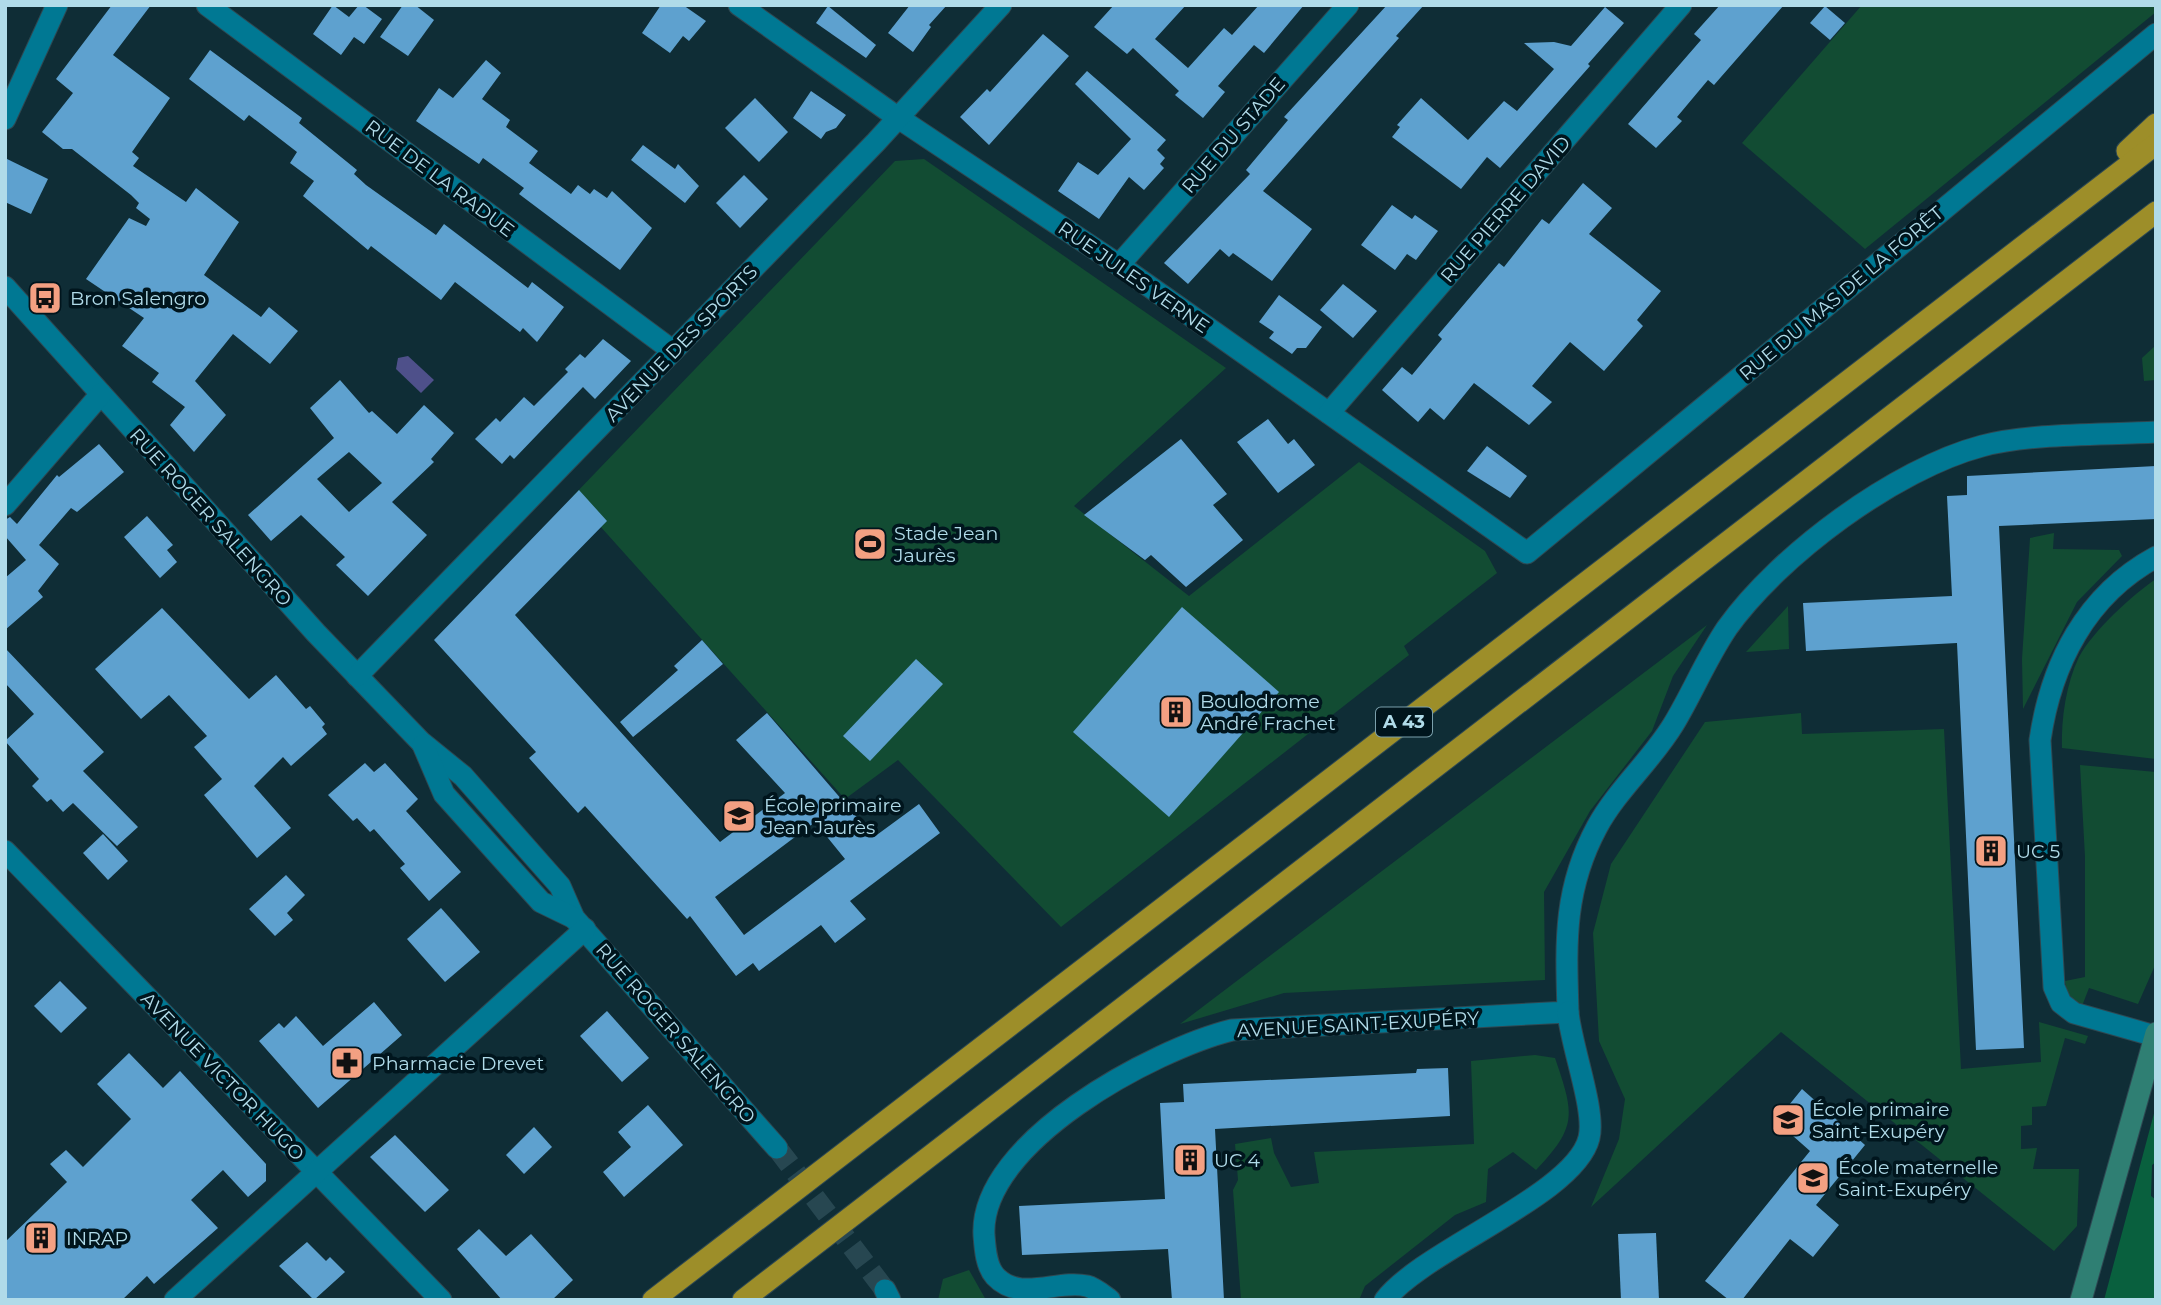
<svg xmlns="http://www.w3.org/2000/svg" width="2161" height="1305" font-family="Montserrat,sans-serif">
  <rect width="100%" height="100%" fill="#0f2d36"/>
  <g fill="#124c33">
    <polygon points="1862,5 2156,5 2156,12 1865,249 1742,143"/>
    <polygon points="924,159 1226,368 1074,506 1189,596 1359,462 1485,551 1497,573 1404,646 1409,655 1061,927 898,760 845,799 573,496 895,161"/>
    <polygon points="2156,345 2156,380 2144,381 2142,358"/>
    <polygon points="2054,533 2053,549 2119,550 2122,556 2077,602 2023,709 2022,659 2030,538"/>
    <path d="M2156 579V759L2062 748C2061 719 2066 684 2079 657 2092 632 2133 594 2156 579Z"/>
    <polygon points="1788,606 1789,649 1746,652"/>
    <polygon points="1707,625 1673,676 1652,731 1590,811 1544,892 1545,980 1284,993 1180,1024"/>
    <polygon points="1801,713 1802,734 1944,729 1961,1069 2041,1062 2039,1022 2088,1036 2085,1044 2065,1038 2046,1106 2032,1107 2032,1125 2021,1126 2021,1149 2037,1148 2033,1169 2079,1169 2077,1226 2054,1251 1781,1032 1591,1207 1619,1139 1625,1099 1599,1041 1593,933 1611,864 1705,722"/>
    <path d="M2080 765 2156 772V963L2138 1004 2089 988 2082 1006C2069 1002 2067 993 2065 981L2085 977V857Z"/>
    <path d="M1535 1055 1555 1058C1574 1114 1578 1126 1536 1170L1513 1152 1488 1169 1486 1202 1455 1215 1365 1286 1359 1300H1241L1233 1190 1238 1180 1235 1144 1271 1138 1274 1153 1291 1187 1319 1183 1314 1152 1474 1144 1471 1061Z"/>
    <polygon points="969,1270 986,1300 938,1300 943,1279"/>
  </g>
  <polygon fill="#09603e" points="2156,1106 2156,1162 2152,1165 2151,1196 2156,1200 2156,1300 2104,1300"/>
  <polygon fill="#4e508a" points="408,356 434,380 421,393 396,369 398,358"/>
  <g fill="#5ea1cf" fill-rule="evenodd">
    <polygon points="112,5 151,5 113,55 170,98 132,152 139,158 133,166 186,202 196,188 239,222 204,275 261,317 269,307 298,331 270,364 233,334 195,381 226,415 194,452 170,425 185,407 152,382 159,373 122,346 144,318 86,279 129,218 146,226 150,219 136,208 139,203 131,195 72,149 63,149 42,132 73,93 56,79"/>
    <polygon points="333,5 349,17 359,5 363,5 382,19 364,44 354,37 341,55 313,34"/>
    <polygon points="403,5 415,5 434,20 408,56 380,37"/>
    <polygon points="661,5 683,5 706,21 689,41 683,36 670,53 642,33"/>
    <polygon points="910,5 947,5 929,25 931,27 913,52 888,33"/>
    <polygon points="1114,5 1186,5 1155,39 1188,68 1224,28 1232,35 1259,5 1304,5 1264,53 1254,45 1218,86 1225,92 1203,118 1175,95 1179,91 1133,48 1127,54 1094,27"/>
    <polygon points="1387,5 1424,5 1396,36 1399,38 1263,191 1312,229 1272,281 1233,253 1229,257 1220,249 1188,284 1164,263 1250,174 1246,170 1288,120 1284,117"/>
    <polygon points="1720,5 1784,5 1714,85 1708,80 1677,117 1682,121 1656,148 1628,124 1701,40 1694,34"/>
    <polygon points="828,6 876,45 866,58 816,23"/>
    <polygon points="1825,6 1845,23 1830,40 1810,23"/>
    <polygon points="1605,7 1624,23 1588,64 1590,66 1500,168 1487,157 1461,189 1392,137 1400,127 1397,125 1421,98 1468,140 1504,101 1517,111 1554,69 1524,43 1554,42 1571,46"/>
    <polygon points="1043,34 1069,56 989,145 960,117 987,89 990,92"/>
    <polygon points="210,50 302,118 299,123 357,170 354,174 366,185 436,235 444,224 528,288 532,282 564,307 537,342 523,328 520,332 455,282 441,300 371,246 368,250 303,196 314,181 290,163 297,152 249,115 244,121 189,79"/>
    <polygon points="486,60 501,73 482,99 510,120 506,127 538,151 529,163 571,194 578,185 590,194 594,189 607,198 612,191 652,228 620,270 519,194 524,188 483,158 479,164 416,121 439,88 453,98"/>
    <polygon points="1087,71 1166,140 1157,150 1165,158 1160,164 1164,168 1144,190 1129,177 1099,219 1058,191 1078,162 1098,175 1131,139 1075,84"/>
    <polygon points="811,91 846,115 836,128 826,132 821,139 793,118"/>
    <polygon points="755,98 788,132 759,162 725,128"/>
    <polygon points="643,145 675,169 678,164 699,186 685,203 631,160"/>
    <polygon points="5,158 48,179 31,214 5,202"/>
    <polygon points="744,175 768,199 740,228 716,203"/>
    <polygon points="1583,183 1612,208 1589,234 1661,291 1637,320 1643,326 1604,371 1570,342 1532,386 1552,402 1529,425 1474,383 1444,420 1430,408 1418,422 1382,390 1402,367 1412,375 1442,339 1438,335 1499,263 1504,267 1542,219 1549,224"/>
    <polygon points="1392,205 1412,219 1415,215 1438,231 1416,260 1407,254 1395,270 1361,245"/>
    <polygon points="1343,284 1377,311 1353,338 1320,310"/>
    <polygon points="1279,295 1322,327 1306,348 1297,348 1292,354 1269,338 1274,332 1259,322"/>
    <polygon points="603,339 631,361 595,399 583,387 514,459 510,455 502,464 475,439 496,418 500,422 524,397 534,406 568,372 565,369 580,354 585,358"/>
    <path d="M340 380 369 413 372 411 397 434 424 405 454 433 431 459 434 462 392 502 427 535 368 596 336 565 345 557 301 515 271 541 248 515 334 438 310 408ZM349 452 382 483 349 512 317 479Z"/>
    <polygon points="1268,419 1288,444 1294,439 1315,465 1278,493 1237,442"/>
    <polygon points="1181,439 1227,494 1213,505 1243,540 1186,587 1151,555 1145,560 1084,515"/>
    <polygon points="99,444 124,472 77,512 71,508 39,545 59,564 38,591 43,597 5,630 5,578 26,560 5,536 5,520 10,517 17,524 57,475 59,477"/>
    <polygon points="1487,446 1527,476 1510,498 1467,471"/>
    <polygon points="2156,466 2156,519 1999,526 2024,1048 1976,1050 1957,643 1806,651 1803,603 1952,596 1947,496 1967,495 1967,476"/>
    <path d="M579 490 607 521 515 615 720 842 785 793 736 740 767 713 874 837 919 804 940 833 850 901 866 919 835 943 821 925 759 971 753 963 736 976 690 916 687 919 585 806 578 813 529 758 536 752 434 640ZM815 822 845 859 744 935 715 897Z"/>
    <polygon points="147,516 173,545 167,550 177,562 160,578 124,537"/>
    <polygon points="1182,607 1279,692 1169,817 1073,732"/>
    <polygon points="162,608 249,699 276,675 306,709 310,706 325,724 322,727 327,734 291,766 283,757 254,786 291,828 257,858 204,795 222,779 194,747 207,736 169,695 141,719 95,669"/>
    <polygon points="702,640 723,664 633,737 620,722 678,670 674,666"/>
    <polygon points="5,648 104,752 83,771 138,827 117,846 73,803 63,812 51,799 47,802 32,786 39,779 5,741 34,714 5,683"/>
    <polygon points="916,659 943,684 870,761 843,736"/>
    <polygon points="365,763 374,772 385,763 418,799 406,811 461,872 429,901 400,868 405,864 374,829 370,832 357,818 353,821 328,795"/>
    <polygon points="103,834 128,861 108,880 83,853"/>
    <polygon points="286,875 305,895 287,913 293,920 275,936 249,909"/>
    <polygon points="441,908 480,952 445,982 407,939"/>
    <polygon points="60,981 87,1008 61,1033 34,1006"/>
    <polygon points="374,1002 402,1035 318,1108 259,1041 279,1023 284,1028 296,1016 323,1046"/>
    <polygon points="607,1011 649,1058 622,1082 580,1036"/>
    <polygon points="129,1053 163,1088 180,1071 266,1164 266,1181 248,1197 223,1170 191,1200 218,1228 154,1284 147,1276 122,1300 5,1300 5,1242 67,1182 50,1164 66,1150 83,1167 131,1119 97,1084"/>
    <polygon points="1448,1068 1450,1116 1215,1129 1224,1300 1172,1300 1168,1249 1022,1255 1019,1206 1165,1199 1160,1103 1184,1102 1183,1084 1416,1073 1417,1069"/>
    <polygon points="1802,1089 1865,1145 1816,1205 1839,1225 1813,1257 1790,1239 1742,1300 1729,1300 1705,1281 1810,1151 1776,1121"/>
    <polygon points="648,1105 683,1145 624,1197 603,1172 631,1147 618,1132"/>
    <polygon points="534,1127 552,1147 524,1174 506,1155"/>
    <polygon points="395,1135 449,1190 425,1212 370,1157"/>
    <polygon points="479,1229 506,1256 531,1234 573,1280 552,1300 502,1300 457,1249"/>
    <polygon points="1656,1233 1659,1300 1621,1300 1618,1234"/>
    <polygon points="307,1242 326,1261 330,1257 345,1272 314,1300 279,1266"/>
  </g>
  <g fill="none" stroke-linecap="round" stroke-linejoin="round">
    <polyline stroke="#274751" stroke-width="21" stroke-dasharray="21 10" stroke-linecap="butt" points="777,1148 885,1290"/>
    <defs>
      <g id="street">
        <polyline points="207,5 673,351"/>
        <polyline points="739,5 897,117 1119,265 1527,553 2156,34"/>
        <polyline points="5,119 57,5"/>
        <polyline points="1119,265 1348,5"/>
        <polyline points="5,287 316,633 421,742 463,776 560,886 574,918 777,1148"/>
        <polyline points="1329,413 1681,5"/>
        <polyline points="5,505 101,394"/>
        <polyline points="357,676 876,142 1001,5"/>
        <polyline points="423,745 444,794 541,902 574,918"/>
        <polyline points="5,851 441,1300"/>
        <path d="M2155 1036 2074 1013 2061 1003 2054 987 2040 740C2051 664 2086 595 2156 557"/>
        <polyline points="885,1290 890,1300"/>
        <polyline points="175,1300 585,929"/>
        <path d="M1110 1300C1103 1295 1095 1288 1087 1286 1057 1279 1020 1303 995 1276 986 1266 985 1248 984 1235 979 1142 1155 1049 1232 1030L1568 1012C1566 944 1563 890 1597 827 1617 790 1651 761 1673 725 1692 694 1706 659 1727 628 1779 555 1895 469 1982 446 2029 433 2105 435 2156 432"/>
        <path d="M1385 1300C1423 1250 1575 1195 1589 1138 1596 1111 1571 1046 1568 1012"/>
      </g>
      <polyline id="secondary" points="2081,1300 2156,1033"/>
      <g id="highway">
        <polyline points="2127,151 2156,124"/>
        <polyline points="653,1300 2156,144"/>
        <polyline points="743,1300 2156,212"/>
      </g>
    </defs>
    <use href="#street" stroke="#2e4852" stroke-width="23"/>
    <use href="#secondary" stroke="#2e4852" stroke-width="23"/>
    <use href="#highway" stroke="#2e4852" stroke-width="23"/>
    <use href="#street" stroke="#007893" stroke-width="21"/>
    <use href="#secondary" stroke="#2f7f73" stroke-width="21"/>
    <use href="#highway" stroke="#9d8e29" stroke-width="21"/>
  </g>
  <defs>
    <symbol id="bus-square" viewBox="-11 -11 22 22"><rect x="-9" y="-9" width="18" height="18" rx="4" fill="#f3a082" stroke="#00151d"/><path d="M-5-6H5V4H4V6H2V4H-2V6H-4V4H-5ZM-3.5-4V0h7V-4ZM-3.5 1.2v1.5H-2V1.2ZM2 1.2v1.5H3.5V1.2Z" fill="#111"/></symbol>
    <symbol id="stadium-square" viewBox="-11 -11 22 22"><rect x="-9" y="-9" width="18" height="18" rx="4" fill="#f3a082" stroke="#00151d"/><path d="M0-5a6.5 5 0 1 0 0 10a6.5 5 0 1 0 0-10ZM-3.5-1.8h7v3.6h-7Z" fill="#111"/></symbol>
    <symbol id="building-square" viewBox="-11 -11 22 22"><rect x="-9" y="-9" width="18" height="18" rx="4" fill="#f3a082" stroke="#00151d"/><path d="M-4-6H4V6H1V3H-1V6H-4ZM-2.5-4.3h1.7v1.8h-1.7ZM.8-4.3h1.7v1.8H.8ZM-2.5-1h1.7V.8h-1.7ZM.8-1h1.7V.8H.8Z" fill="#111"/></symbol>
    <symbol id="school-square" viewBox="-11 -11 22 22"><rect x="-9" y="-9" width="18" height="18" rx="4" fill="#f3a082" stroke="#00151d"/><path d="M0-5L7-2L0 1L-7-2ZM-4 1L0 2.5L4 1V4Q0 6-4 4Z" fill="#111"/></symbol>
    <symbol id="pharmacy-square" viewBox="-11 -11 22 22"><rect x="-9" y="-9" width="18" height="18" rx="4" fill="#f3a082" stroke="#00151d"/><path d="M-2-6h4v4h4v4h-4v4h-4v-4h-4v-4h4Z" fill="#111"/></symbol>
  </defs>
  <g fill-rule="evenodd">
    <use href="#bus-square" x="26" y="279" width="38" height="38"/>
    <use href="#stadium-square" x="851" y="525" width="38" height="38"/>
    <use href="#building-square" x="1157" y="693" width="38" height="38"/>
    <use href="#school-square" x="720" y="797" width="38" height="38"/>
    <use href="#building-square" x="1972" y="832" width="38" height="38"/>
    <use href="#pharmacy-square" x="328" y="1044" width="38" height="38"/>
    <use href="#school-square" x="1769" y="1101" width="38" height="38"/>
    <use href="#building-square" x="1171" y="1141" width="38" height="38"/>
    <use href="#school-square" x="1794" y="1159" width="38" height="38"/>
    <use href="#building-square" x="22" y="1219" width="38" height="38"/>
  </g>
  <g text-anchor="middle" stroke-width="7" stroke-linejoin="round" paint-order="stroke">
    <rect fill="#00151d" stroke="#7ba0ac" stroke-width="2" x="1376" y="707.5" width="56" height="29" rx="5"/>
    <g font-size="18" font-weight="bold" fill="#b0dbe9">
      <text x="1404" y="728">A 43</text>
    </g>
    <g font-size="19" fill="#b0dbe9" stroke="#00151d">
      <text transform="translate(1233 135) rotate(-49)" y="7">RUE DU STADE</text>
      <text transform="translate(440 178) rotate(37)" y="7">RUE DE LA RADUE</text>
      <text transform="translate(1505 209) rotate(-49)" y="7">RUE PIERRE DAVID</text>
      <text transform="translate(1134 277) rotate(35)" y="7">RUE JULES VERNE</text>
      <text transform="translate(1841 293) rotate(-40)" y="7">RUE DU MAS DE LA FORÊT</text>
      <text transform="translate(681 343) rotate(-46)" y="7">AVENUE DES SPORTS</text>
      <text transform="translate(211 517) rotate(48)" y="7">RUE ROGER SALENGRO</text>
      <text transform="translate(1358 1024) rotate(-3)" y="7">AVENUE SAINT-EXUPÉRY</text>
      <text transform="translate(676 1033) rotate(49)" y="7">RUE ROGER SALENGRO</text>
      <text transform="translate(223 1076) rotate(46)" y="7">AVENUE VICTOR HUGO</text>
    </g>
    <g font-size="19" fill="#b0dbe9" stroke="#00151d" text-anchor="start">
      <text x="70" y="305">Bron Salengro</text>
      <text x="894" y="540">Stade Jean<tspan x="894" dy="22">Jaurès</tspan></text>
      <text x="1200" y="708">Boulodrome<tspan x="1200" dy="22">André Frachet</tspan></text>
      <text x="764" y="812">École primaire<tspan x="764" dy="22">Jean Jaurès</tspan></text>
      <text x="2016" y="858">UC 5</text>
      <text x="372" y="1070">Pharmacie Drevet</text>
      <text x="1812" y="1116">École primaire<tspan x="1812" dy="22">Saint-Exupéry</tspan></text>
      <text x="1214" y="1167">UC 4</text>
      <text x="1838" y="1174">École maternelle<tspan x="1838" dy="22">Saint-Exupéry</tspan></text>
      <text x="66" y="1245">INRAP</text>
    </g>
  </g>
  <rect width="2161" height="1305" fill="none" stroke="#b0dbe9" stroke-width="14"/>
</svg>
